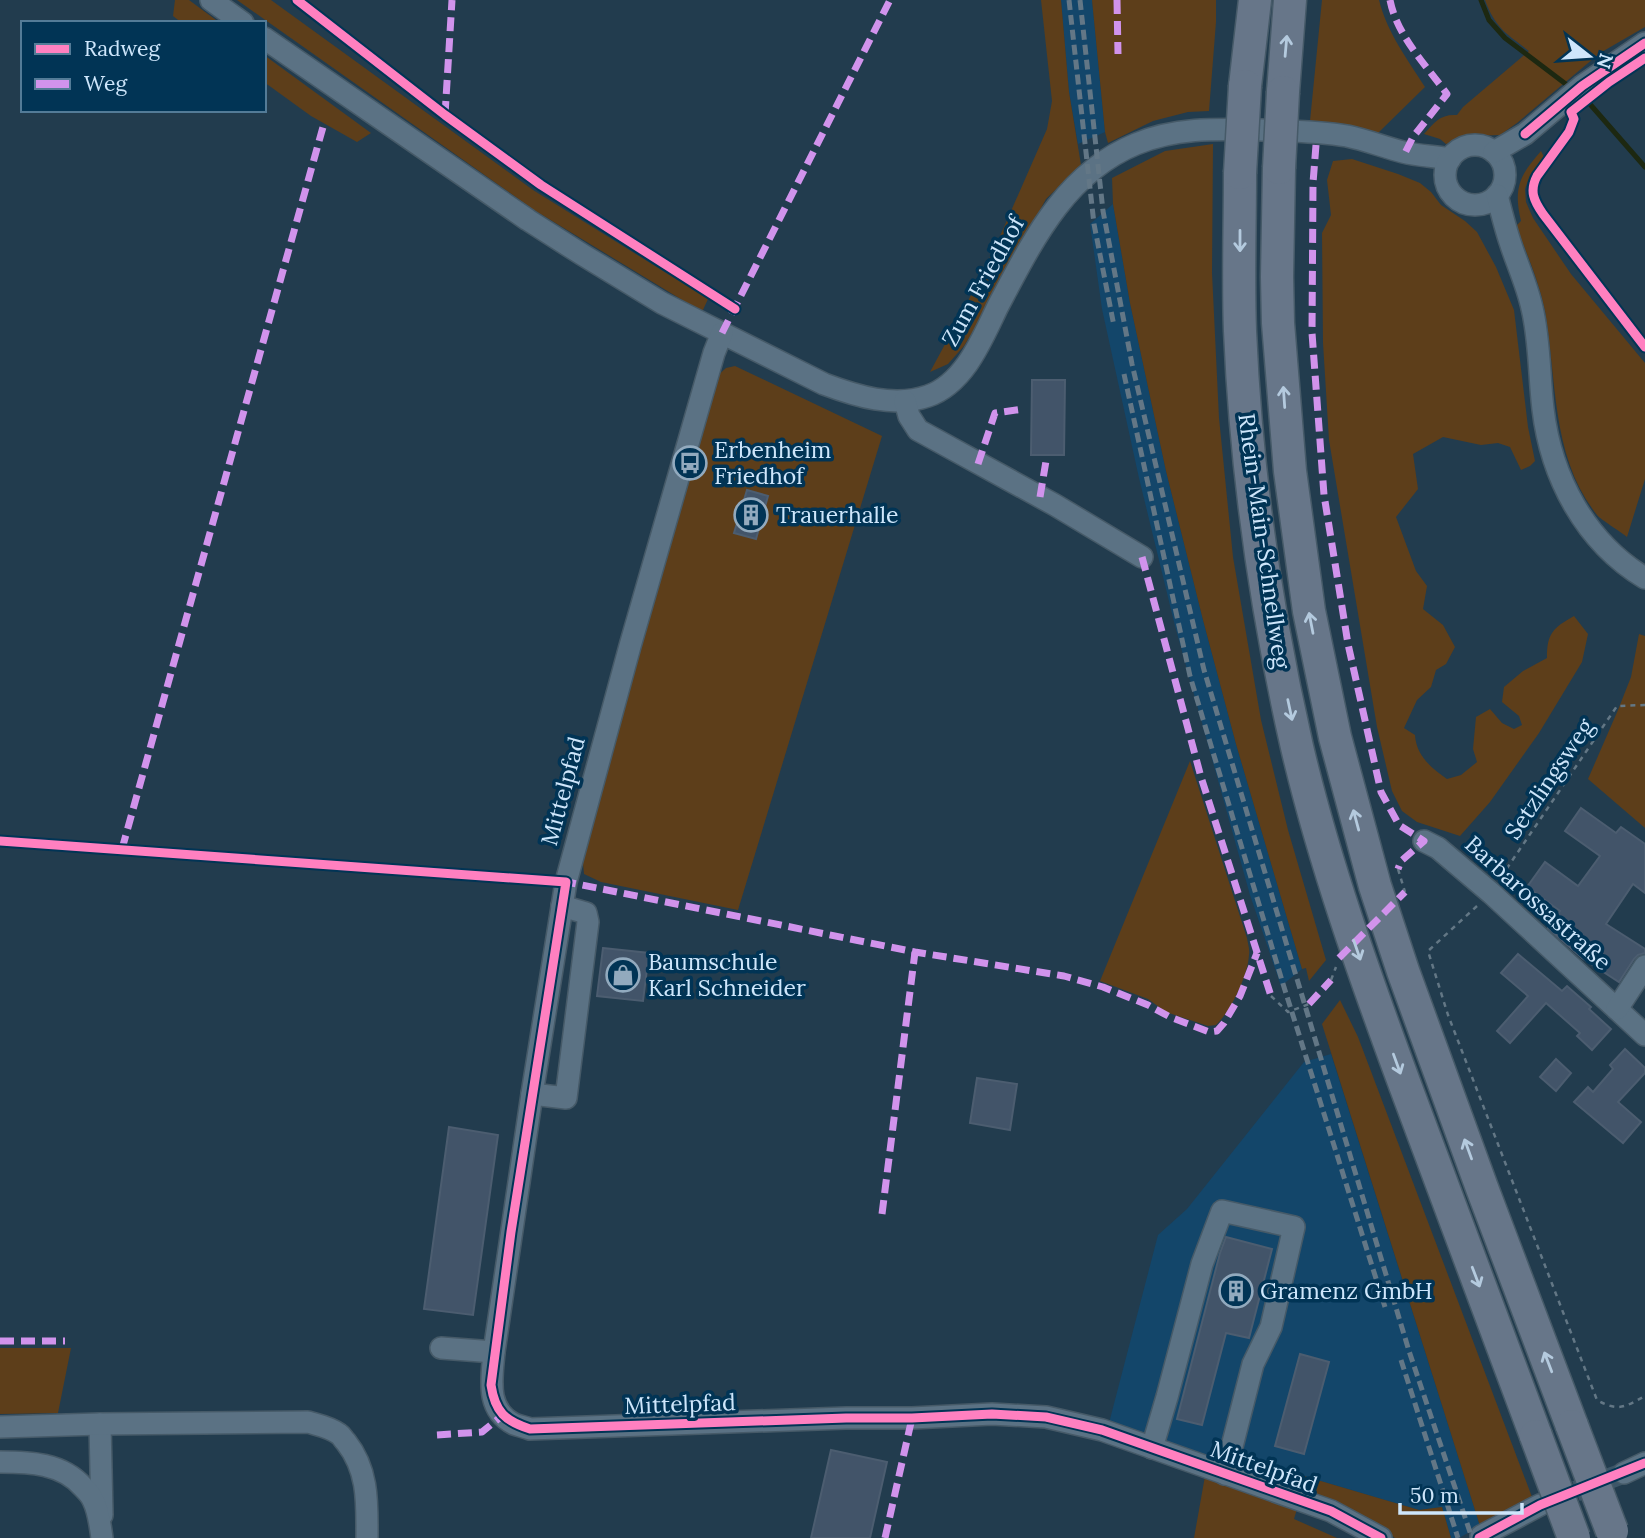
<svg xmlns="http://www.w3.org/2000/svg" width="1645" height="1538" font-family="Lora,serif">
  <rect width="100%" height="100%" fill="#223c4e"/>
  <g fill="#13466a">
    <polygon points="1061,0 1092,0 1105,132 1078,144 1069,92"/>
    <polygon points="1113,204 1130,303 1166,471 1203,620 1236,744 1302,969 1281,986 1250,895 1175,626 1139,478 1102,309 1090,224"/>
    <polygon points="1331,1054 1480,1526 1459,1538 1451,1538 1442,1507 1419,1510 1280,1469 1273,1484 1109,1423 1158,1235 1187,1209 1304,1062"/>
  </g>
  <g fill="#5d3e1a">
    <polygon points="175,0 189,0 220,23 182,23 173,16"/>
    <polygon points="237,0 271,0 533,190 708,299 702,312 534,210"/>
    <polygon points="1041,0 1061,0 1069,92 1081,165 1046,199 980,320 964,346 948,364 930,372 963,311 997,243 1047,129 1052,101"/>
    <polygon points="1092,0 1216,0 1216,22 1209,111 1188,112 1153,121 1108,143 1105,132"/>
    <path d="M1322 0H1379C1387 32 1407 59 1425 87L1378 133 1345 124 1310 121Z"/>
    <path d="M1485 0H1645V27L1600 53 1517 123 1500 135 1471 136 1446 144 1440 139 1424 134C1435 122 1440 114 1457 115L1463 107 1529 51C1506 33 1496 29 1485 0Z"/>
    <polygon points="264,55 371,133 357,142 311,116 264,82"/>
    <polygon points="1213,144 1212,273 1219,418 1233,557 1261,720 1288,830 1326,960 1309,981 1306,968 1302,969 1236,744 1203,620 1166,471 1130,303 1113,204 1112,178 1165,151"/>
    <path d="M1541 151 1544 157 1530 175 1525 189 1526 202 1533 218 1571 274 1645 363V479L1627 537C1620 531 1601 520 1597 515 1551 457 1557 381 1545 311 1539 282 1527 254 1516 226L1521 221C1513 188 1520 175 1541 151Z"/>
    <path d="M1352 159 1398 174 1420 183 1431 192 1441 205 1465 221 1477 232 1496 267 1514 310 1528 427 1535 461 1530 466 1521 470 1510 447 1498 443 1481 445 1443 437 1413 454 1418 489 1396 517 1416 571 1427 586 1423 609 1443 625 1455 647 1446 664 1436 670 1431 687 1417 700 1404 728 1415 735C1416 755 1431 768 1447 779L1461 775 1477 762 1473 749 1476 717 1490 709 1502 723 1514 729 1522 725 1519 716 1502 702 1504 687 1523 671 1547 658C1547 633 1553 628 1574 616L1588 634 1582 662 1539 733 1490 802 1460 836 1417 822 1402 811 1392 791 1377 727 1329 440 1323 343 1322 233 1331 215 1327 180 1333 161Z"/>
    <polygon points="735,366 882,436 738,910 601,882 584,874 583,863 585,846 716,377 726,368"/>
    <polygon points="1639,634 1645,636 1645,828 1588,779 1618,710 1631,677"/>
    <path d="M1190 761 1247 938C1248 944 1250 950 1249 955 1248 975 1231 1011 1216 1025L1208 1026 1166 1012 1148 999 1100 981Z"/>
    <polygon points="1340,1000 1358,1037 1532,1497 1480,1526 1322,1024"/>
    <polygon points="0,1348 71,1348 58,1413 0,1414"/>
    <polygon points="1280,1469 1419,1510 1442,1507 1451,1538 1395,1538 1365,1517 1338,1505 1273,1484"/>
    <polygon points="1205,1476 1297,1509 1294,1519 1337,1538 1194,1538"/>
  </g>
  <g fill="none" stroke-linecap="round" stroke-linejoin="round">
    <g stroke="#1d2811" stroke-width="5">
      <polyline points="1481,0 1489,20 1505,38 1571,88"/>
      <polyline points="1579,94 1589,103 1645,167"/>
    </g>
  </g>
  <g fill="#425469" stroke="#4c5d70" stroke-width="2">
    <polygon points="1032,380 1065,380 1064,455 1031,455"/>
    <polygon points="747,490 768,496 756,539 734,533"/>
    <polygon points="1581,808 1616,833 1621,827 1645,844 1645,893 1633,884 1606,924 1645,949 1645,953 1638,955 1634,959 1619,982 1582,958 1548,928 1560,911 1527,887 1545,862 1578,886 1600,856 1565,831"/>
    <polygon points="603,948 649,953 643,1001 597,996"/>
    <polygon points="1518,954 1562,991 1567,986 1591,1007 1589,1009 1611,1029 1592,1050 1577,1036 1580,1033 1546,1003 1510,1043 1497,1031 1528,996 1501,973"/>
    <polygon points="1625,1049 1645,1068 1645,1073 1618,1102 1641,1122 1623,1143 1574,1102 1588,1087 1593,1092 1613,1069 1610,1065"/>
    <polygon points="1556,1059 1571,1073 1556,1091 1540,1077"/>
    <polygon points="977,1078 1017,1084 1010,1130 970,1123"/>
    <polygon points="449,1127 498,1135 473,1315 424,1309"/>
    <polygon points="1226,1237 1272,1249 1249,1338 1226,1333 1202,1425 1177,1419 1220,1253"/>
    <polygon points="1300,1354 1329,1362 1304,1454 1275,1446"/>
    <polygon points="831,1450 887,1462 870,1538 811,1538"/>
  </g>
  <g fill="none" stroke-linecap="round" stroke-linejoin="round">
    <polyline stroke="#3c5668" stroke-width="21" stroke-dasharray="21 10" stroke-linecap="butt" points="1547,1502 1624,1473"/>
    <defs>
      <g id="minor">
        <polyline points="211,0 243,23"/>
        <path d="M264 38 528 220 583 255 662 303 824 384C856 396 894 408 928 396 965 383 982 339 998 306 1032 242 1065 173 1136 144 1177 127 1218 129 1262 130 1290 131 1319 131 1347 136 1366 140 1384 147 1403 152 1418 156 1435 156 1450 159"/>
        <circle cx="1475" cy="175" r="30"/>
        <polyline points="1494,152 1525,134 1582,86 1645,43"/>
        <path d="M1497 195C1501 211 1505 227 1510 242 1517 264 1527 285 1532 308 1540 341 1539 376 1543 409 1551 477 1585 542 1645 578"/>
        <path d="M722 333 714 353 630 646 566 882 532 1094 494 1352C492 1378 485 1409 514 1424 519 1426 525 1427 530 1429L846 1418H912L992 1414 1046 1417 1102 1430 1331 1511 1381 1538"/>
        <polyline points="905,401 909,416 918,430 1055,505 1142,557"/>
        <polyline points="1424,841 1438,848 1491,893 1645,1035"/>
        <polyline points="1617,1009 1645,966"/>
        <polyline points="532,1094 566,1098 588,922 586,913 562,906"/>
        <polyline points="441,1348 494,1352"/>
        <polyline points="100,1424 102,1515"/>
        <path d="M0 1427 100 1424 308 1422C318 1425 330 1427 339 1434 342 1436 343 1439 346 1442 369 1471 367 1504 367 1538"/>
        <polyline points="1152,1448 1167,1397 1202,1264 1222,1211 1294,1227 1271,1327 1253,1364 1225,1474"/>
        <path d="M0 1462C30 1462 62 1463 83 1487 87 1491 91 1495 93 1500 99 1512 100 1525 102 1538"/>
        <polyline points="1624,1473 1645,1463"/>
        <polyline points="1481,1536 1540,1505"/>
      </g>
      <g id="highway">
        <polyline points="1245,86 1255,0"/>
        <polyline points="1283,92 1290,0"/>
        <polyline points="1279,168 1277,277 1278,323 1290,471 1309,611 1335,737 1375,886 1403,971 1482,1188 1572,1426"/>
        <path d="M1240 173C1240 226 1238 279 1240 331 1246 471 1266 611 1297 747 1324 862 1364 974 1405 1085 1448 1202 1492 1319 1536 1436"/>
      </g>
    </defs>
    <use href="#minor" stroke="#465a68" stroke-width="24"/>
    <use href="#highway" stroke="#465a68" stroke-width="35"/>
    <g stroke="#637785" stroke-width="2.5" stroke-dasharray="5 5" stroke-linecap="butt">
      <polyline points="1398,869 1405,892"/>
      <polyline points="1501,877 1617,706 1645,705"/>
      <path d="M1477 906 1428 951 1448 1015 1597 1400C1618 1412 1625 1407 1645 1396"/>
      <polyline points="1331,980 1336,967"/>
      <polyline points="1271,996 1288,1012 1309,1004"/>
    </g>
    <use href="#minor" stroke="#5b7284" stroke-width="21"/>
    <use href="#highway" stroke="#677689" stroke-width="32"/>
    <g stroke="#637786" stroke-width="5" stroke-dasharray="10 5" stroke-linecap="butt">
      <polyline points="1069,0 1094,224 1114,326"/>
      <polyline points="1080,0 1103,211 1132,364 1204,670 1409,1351 1472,1538"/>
      <polyline points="1124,374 1190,676 1284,987 1385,1307"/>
      <polyline points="1401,1360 1458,1538"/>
    </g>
    <defs>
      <g id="highway-bridge">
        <polyline points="1279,168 1283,92"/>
        <polyline points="1240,173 1245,86"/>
        <polyline points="1572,1426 1612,1531"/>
        <polyline points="1536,1436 1574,1538"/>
      </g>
    </defs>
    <use href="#highway-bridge" stroke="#465a68" stroke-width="35" stroke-linecap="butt"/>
    <use href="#highway-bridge" stroke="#677689" stroke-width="32"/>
    <g stroke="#d193ec" stroke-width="7" stroke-dasharray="14 7" stroke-linecap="butt">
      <polyline points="1117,0 1118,54"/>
      <path d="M1390 0C1397 36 1426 65 1447 94L1413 137 1405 153"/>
      <polyline points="445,115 452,0"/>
      <polyline points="1316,145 1313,183 1312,333 1324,495 1348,644 1381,792 1399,825 1424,841 1401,861 1398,869"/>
      <polyline points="722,333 890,0"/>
      <polyline points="978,464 995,413 1024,409"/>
      <polyline points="1040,497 1046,461"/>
      <polyline points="1142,557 1201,777 1271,996"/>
      <polyline points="122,849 323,127"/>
      <polyline points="562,881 915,952 1064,976 1103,987 1148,1005 1170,1017 1209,1032 1217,1031 1224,1023 1240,996 1257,953"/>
      <polyline points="1339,958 1405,892"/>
      <polyline points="1309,1004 1331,980"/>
      <polyline points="882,1214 915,952"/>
      <polyline points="0,1341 65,1341"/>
      <polyline points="437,1435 482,1432 503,1415"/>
      <polyline points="885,1538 912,1418"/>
    </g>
    <defs>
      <g id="cycleway">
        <polyline points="297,0 445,115 541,185 735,309"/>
        <path d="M1645 58 1609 82 1571 112 1574 119 1569 132 1537 176C1529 191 1534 201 1543 214L1645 347"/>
        <polyline points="1525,134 1582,86 1645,43"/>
        <path d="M0 841 566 882 511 1232 491 1385C495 1412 505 1421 530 1429L846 1418H912L992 1414 1046 1417 1102 1430 1331 1511 1381 1538"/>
        <polyline points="1479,1538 1540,1505 1645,1463"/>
      </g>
    </defs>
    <use href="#cycleway" stroke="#013455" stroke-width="13"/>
    <use href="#cycleway" stroke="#ff80c0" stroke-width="9"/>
  </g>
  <defs><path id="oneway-shaft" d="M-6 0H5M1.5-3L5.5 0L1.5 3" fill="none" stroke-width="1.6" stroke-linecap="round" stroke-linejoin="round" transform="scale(1.75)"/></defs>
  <g stroke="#b4cade">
    <use href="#oneway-shaft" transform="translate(1286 46) rotate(-85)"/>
    <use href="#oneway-shaft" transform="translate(1240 241) rotate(90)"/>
    <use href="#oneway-shaft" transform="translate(1284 397) rotate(-94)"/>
    <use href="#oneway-shaft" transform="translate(1311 623) rotate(-101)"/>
    <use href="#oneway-shaft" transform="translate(1290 710) rotate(78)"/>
    <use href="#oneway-shaft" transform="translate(1356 820) rotate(-105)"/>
    <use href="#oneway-shaft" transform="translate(1357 950) rotate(71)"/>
    <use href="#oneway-shaft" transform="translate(1397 1064) rotate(70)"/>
    <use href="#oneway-shaft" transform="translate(1468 1149) rotate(-110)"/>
    <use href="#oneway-shaft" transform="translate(1476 1277) rotate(69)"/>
    <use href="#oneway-shaft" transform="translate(1548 1362) rotate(-111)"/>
  </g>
  <defs>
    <symbol id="bus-ring" viewBox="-11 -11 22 22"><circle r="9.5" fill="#013455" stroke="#92aabe" stroke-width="1.5"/><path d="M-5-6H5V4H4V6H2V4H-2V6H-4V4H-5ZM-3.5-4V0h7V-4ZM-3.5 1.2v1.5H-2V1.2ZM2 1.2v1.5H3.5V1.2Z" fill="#92aabe"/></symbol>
    <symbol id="building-ring" viewBox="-11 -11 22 22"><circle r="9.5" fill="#013455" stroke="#92aabe" stroke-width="1.5"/><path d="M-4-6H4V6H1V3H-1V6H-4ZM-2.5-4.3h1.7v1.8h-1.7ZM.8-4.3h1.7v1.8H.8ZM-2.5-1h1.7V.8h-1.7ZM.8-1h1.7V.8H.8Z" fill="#92aabe"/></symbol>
    <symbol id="shop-ring" viewBox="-11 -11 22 22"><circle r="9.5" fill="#013455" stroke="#92aabe" stroke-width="1.5"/><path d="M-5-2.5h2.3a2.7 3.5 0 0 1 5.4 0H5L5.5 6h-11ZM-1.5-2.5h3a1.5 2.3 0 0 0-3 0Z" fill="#92aabe"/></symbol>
  </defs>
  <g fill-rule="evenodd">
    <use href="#bus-ring" x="671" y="444" width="38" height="38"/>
    <use href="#building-ring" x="732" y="496" width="38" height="38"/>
    <use href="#shop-ring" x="604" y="956" width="38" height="38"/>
    <use href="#building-ring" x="1217" y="1272" width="38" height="38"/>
  </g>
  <g text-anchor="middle" stroke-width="7" stroke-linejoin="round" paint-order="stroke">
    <g font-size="23" fill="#cee6fb" stroke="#013455">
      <text transform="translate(983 281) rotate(-61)" y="8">Zum Friedhof</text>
      <text transform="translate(1264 541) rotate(82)" y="8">Rhein-Main-Schnellweg</text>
      <text transform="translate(1549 779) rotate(-56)" y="8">Setzlingsweg</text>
      <text transform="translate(563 791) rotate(-75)" y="8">Mittelpfad</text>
      <text transform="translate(1538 903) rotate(42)" y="8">Barbarossastraße</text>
      <text transform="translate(680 1404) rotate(-2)" y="8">Mittelpfad</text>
      <text transform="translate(1264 1467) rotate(20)" y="8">Mittelpfad</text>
    </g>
    <g font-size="23" fill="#cee6fb" stroke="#013455" text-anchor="start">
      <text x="714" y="458">Erbenheim<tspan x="714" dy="26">Friedhof</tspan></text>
      <text x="776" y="523">Trauerhalle</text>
      <text x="648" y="970">Baumschule<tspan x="648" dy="26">Karl Schneider</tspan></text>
      <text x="1260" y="1299">Gramenz GmbH</text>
    </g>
  </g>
  <rect x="21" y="21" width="245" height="91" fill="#013455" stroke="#537b97" stroke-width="2"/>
  <rect x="35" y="44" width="35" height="10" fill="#ff80c0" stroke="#537b97" stroke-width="2"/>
  <text x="84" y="56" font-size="21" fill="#cee6fb">Radweg</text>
  <rect x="35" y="79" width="35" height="10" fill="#d193ec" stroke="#537b97" stroke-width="2"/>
  <text x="84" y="91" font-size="21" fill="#cee6fb">Weg</text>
  <g transform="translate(1589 56) rotate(107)" stroke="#013455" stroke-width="5" paint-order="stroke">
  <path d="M0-5L12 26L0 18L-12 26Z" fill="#cee6fb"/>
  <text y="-10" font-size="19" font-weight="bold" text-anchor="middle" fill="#cee6fb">N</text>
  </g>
  <path d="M1400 1503v10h122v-10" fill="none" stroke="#cee6fb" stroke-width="3.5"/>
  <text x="1410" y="1503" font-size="21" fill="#cee6fb" stroke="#013455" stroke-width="5" paint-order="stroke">50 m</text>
</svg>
